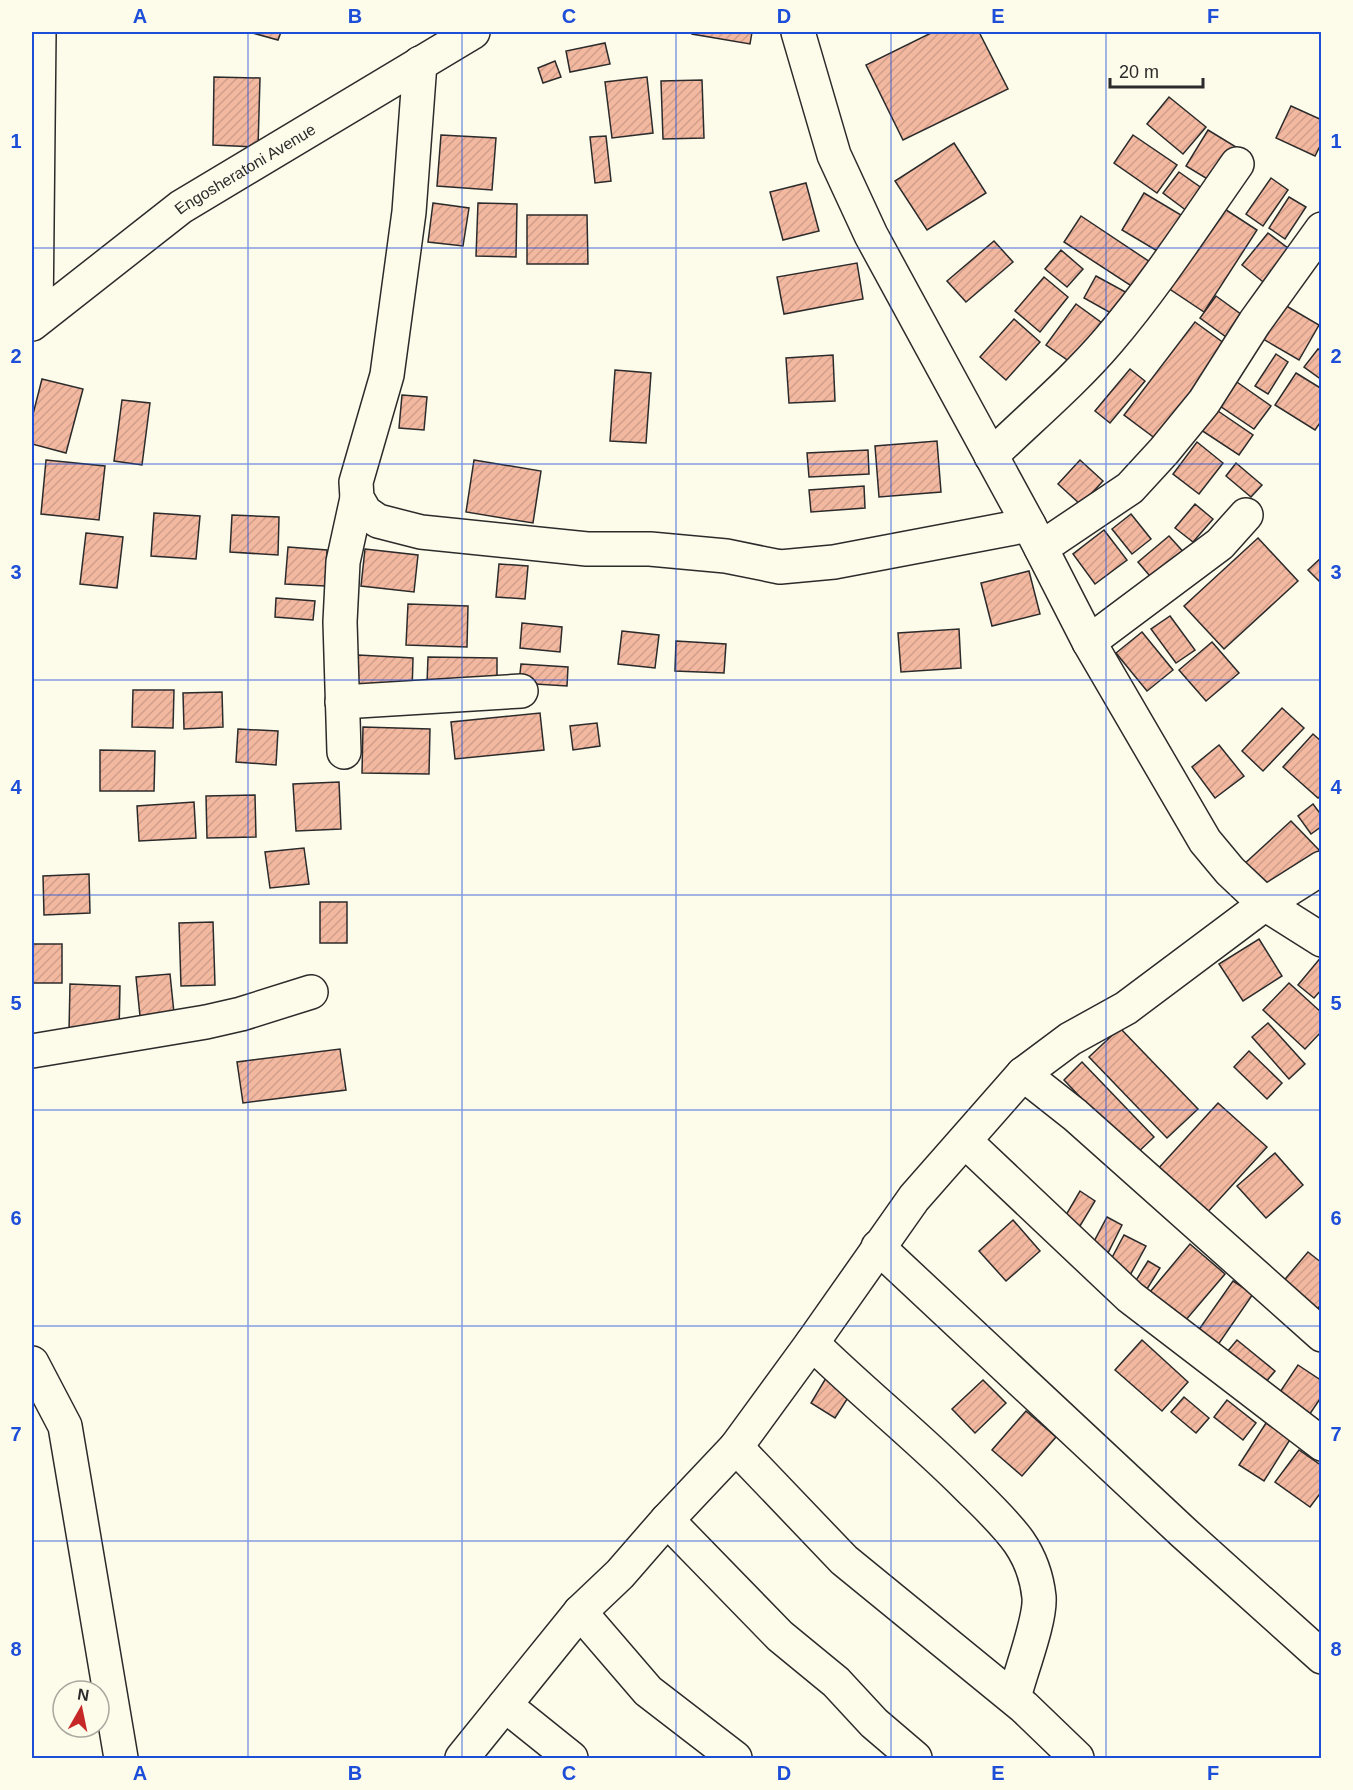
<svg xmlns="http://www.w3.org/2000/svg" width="1353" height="1790" font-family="Arial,sans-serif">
  <defs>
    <pattern id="building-hatch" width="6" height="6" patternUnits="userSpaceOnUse" patternTransform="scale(1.5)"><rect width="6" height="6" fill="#f2b8a0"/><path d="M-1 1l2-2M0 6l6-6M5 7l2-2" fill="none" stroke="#d09e8a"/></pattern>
  </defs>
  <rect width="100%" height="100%" fill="#fdfbea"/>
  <g fill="url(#building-hatch)" stroke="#2b2b2b" stroke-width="1.5">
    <polygon points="249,32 281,32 278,40"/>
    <polygon points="692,32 752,32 750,44 692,34"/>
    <polygon points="933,32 979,32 1008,89 903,140 866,65"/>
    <polygon points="605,43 610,64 570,72 566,51"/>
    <polygon points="555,61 561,77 543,83 538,68"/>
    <polygon points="214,77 260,78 258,147 213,145"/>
    <polygon points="647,77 653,133 612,138 605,82"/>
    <polygon points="702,80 704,138 663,139 661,81"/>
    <polygon points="1169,97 1206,127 1183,154 1147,124"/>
    <polygon points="1291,106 1322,120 1322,142 1315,156 1276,138"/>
    <polygon points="1208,130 1236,147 1214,183 1186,166"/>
    <polygon points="441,135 496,138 492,190 437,186"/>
    <polygon points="1133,135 1177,165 1157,193 1114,163"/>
    <polygon points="606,136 611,181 595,183 590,137"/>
    <polygon points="954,143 986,193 927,230 895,181"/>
    <polygon points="1179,172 1203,189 1187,211 1163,193"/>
    <polygon points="1271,178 1288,190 1263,226 1246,214"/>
    <polygon points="806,183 819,231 783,240 770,192"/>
    <polygon points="1144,193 1186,218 1164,255 1122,230"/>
    <polygon points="1289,197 1306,207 1285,239 1269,228"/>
    <polygon points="433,203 469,208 463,246 428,242"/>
    <polygon points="478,203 517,204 516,257 476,256"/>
    <polygon points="1217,204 1257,230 1204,312 1165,286"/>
    <polygon points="527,215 587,215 588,264 527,264"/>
    <polygon points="1081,216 1153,264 1136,289 1064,242"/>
    <polygon points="1268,233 1293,252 1267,285 1242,265"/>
    <polygon points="994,241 1013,262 966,302 947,281"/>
    <polygon points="1061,250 1083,269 1067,287 1045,269"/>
    <polygon points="857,263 863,299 784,314 777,277"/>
    <polygon points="1096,276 1131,295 1118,317 1084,298"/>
    <polygon points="1044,277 1068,297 1040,332 1015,311"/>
    <polygon points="1216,296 1249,320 1233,342 1200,318"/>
    <polygon points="1076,304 1102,323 1073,364 1046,345"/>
    <polygon points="1283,304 1319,325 1299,360 1263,339"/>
    <polygon points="1014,319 1040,342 1006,380 980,357"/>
    <polygon points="1195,322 1232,349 1160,442 1124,415"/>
    <polygon points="1318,349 1322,351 1322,380 1304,367"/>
    <polygon points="1276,354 1288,362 1268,394 1255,386"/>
    <polygon points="833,355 835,401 789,403 786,358"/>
    <polygon points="1130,369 1145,381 1110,423 1095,411"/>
    <polygon points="615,370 651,373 646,443 610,441"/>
    <polygon points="1296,373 1322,389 1322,420 1315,430 1275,405"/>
    <polygon points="42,379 83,389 66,453 32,444 32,418"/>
    <polygon points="1234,380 1271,406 1254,429 1217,404"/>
    <polygon points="402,395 427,397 424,430 399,428"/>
    <polygon points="122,400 150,403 142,465 114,461"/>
    <polygon points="1215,409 1253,435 1239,455 1201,430"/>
    <polygon points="937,441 941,492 879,497 875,446"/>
    <polygon points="1197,442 1223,463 1199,494 1173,474"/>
    <polygon points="868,450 869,474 809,477 807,453"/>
    <polygon points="46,460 105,466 99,520 41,514"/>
    <polygon points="474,460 541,471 533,523 466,512"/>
    <polygon points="1080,460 1103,481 1081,505 1058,484"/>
    <polygon points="1236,463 1262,485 1251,497 1226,476"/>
    <polygon points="864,486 865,508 811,512 809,490"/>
    <polygon points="1195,504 1213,519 1193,542 1175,528"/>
    <polygon points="154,513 200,516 196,559 151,556"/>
    <polygon points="1131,514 1151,539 1132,554 1112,529"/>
    <polygon points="232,515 279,517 278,555 230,552"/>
    <polygon points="1104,530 1127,560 1095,584 1073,554"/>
    <polygon points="86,533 123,537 117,588 80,584"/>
    <polygon points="1169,536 1187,556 1155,582 1138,562"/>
    <polygon points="1258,538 1298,581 1224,649 1184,606"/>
    <polygon points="288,547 327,550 325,586 285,584"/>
    <polygon points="365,549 418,555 414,592 361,586"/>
    <polygon points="1322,557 1322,584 1308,570"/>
    <polygon points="499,564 528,566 525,599 496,597"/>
    <polygon points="1029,571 1040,614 992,626 981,583"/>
    <polygon points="276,598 315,601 313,620 275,617"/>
    <polygon points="408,604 468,606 467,647 406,645"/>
    <polygon points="1170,616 1195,650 1176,663 1151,629"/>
    <polygon points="522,623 562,627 560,652 520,648"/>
    <polygon points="959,629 961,668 901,672 898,633"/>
    <polygon points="622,631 659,635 655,668 618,664"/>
    <polygon points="1142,632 1173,670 1147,691 1116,653"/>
    <polygon points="676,641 726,644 724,673 675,671"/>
    <polygon points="1212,642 1239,673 1206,701 1179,670"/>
    <polygon points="358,655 413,658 412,693 356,689"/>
    <polygon points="428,657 497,658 497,684 427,684"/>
    <polygon points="521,664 568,667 567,686 519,683"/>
    <polygon points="133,690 174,690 173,728 132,727"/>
    <polygon points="222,692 223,727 184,729 183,693"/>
    <polygon points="1282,708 1304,728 1263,771 1242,751"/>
    <polygon points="540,713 544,750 455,759 451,722"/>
    <polygon points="597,723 600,746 573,750 570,726"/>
    <polygon points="363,727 430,729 429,774 362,773"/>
    <polygon points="238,729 278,731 276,765 236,762"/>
    <polygon points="1313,734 1322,742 1322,795 1318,798 1283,767"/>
    <polygon points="1219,745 1244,776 1215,798 1192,767"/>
    <polygon points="100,750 155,751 154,791 100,791"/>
    <polygon points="339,782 341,829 296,831 293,784"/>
    <polygon points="255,795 256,837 207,838 206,796"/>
    <polygon points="194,802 196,838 139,841 137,806"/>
    <polygon points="1313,804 1322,816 1322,826 1311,834 1298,816"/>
    <polygon points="1291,821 1320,851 1271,897 1242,866"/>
    <polygon points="304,848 309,884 270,888 265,852"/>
    <polygon points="89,874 90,913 44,915 43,876"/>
    <rect x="320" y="902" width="27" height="41"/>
    <polygon points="213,922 215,985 181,986 179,923"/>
    <polygon points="1259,939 1282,976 1243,1001 1219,964"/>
    <rect x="32" y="944" width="30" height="39"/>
    <polygon points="1322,956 1322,989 1314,998 1298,985"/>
    <polygon points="170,974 174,1013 140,1016 136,977"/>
    <polygon points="1289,983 1322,1013 1322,1031 1305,1049 1263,1010"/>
    <polygon points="70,984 120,986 119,1032 69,1031"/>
    <polygon points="1268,1023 1305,1064 1289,1079 1252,1037"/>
    <polygon points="1120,1028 1198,1109 1167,1138 1089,1057"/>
    <polygon points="340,1049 346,1090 243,1103 237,1062"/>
    <polygon points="1249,1051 1282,1083 1267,1099 1234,1067"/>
    <polygon points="1082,1062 1154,1137 1135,1155 1064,1080"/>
    <polygon points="1218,1103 1267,1147 1205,1215 1156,1171"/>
    <polygon points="1275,1153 1303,1185 1266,1218 1237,1186"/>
    <polygon points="1080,1191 1095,1201 1074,1236 1059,1227"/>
    <polygon points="1107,1217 1122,1225 1106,1257 1090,1249"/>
    <polygon points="1013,1220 1040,1251 1006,1281 979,1251"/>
    <polygon points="1124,1235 1146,1246 1128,1279 1107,1267"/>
    <polygon points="1190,1244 1225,1274 1185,1321 1150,1292"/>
    <polygon points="1308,1252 1322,1263 1322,1304 1314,1312 1281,1284"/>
    <polygon points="1148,1261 1160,1268 1147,1289 1135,1282"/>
    <polygon points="1233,1281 1253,1294 1213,1352 1193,1338"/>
    <polygon points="1142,1340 1188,1382 1162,1411 1115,1370"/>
    <polygon points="1237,1340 1275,1371 1260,1389 1222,1358"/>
    <polygon points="1298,1365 1322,1381 1322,1396 1305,1421 1274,1401"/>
    <polygon points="826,1378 851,1393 835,1418 811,1403"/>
    <polygon points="983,1380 1006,1403 975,1433 952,1409"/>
    <polygon points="1184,1397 1209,1418 1196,1433 1171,1412"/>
    <polygon points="1227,1400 1256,1423 1243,1440 1214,1417"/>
    <polygon points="1026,1411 1056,1437 1022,1476 992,1450"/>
    <polygon points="1266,1423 1291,1438 1264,1481 1239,1465"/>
    <polygon points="1299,1450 1322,1466 1322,1491 1310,1507 1275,1482"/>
  </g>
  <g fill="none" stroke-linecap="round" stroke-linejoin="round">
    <defs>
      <g id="minor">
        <polyline points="798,32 834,155 871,235 1029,525 1089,642 1205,841 1230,871 1265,904 1322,940"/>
        <polyline points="420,63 409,212 387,375 356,482 357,498 365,512 378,521 421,532 587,549 650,549 726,556 780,567 834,562 1029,525"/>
        <polyline points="36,320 39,32"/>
        <path id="s1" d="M32 324 181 207 473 32"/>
        <path d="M991 456C1030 418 1073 382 1108 341 1155 286 1195 224 1237 164"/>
        <polyline points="1041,548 1130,488 1164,451 1204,402 1255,322 1322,229"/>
        <polyline points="1089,642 1220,544 1246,515"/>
        <polyline points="342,702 521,691"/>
        <polyline points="344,752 340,622 343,562 357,498"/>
        <polyline points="32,1051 206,1022 241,1014 311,992"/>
        <polyline points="1023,1074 1075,1115 1322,1335"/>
        <polyline points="965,1141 1130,1297 1322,1444"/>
        <polyline points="878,1247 1184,1533 1322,1657"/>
        <path d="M812 1343C862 1392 917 1436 966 1485 984 1503 1004 1521 1019 1542 1030 1558 1037 1578 1039 1597 1041 1620 1020 1673 1014 1698"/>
        <polyline points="32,1363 65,1426 121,1758"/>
        <polyline points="736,1447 844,1560 1024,1707 1077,1758"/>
        <polyline points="667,1520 780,1636 836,1682 874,1723 915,1758"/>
        <polyline points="580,1612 648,1691 735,1758"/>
        <polyline points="505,1705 571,1758"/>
        <polyline points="462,1758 580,1612 620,1574 667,1520 736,1447 812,1343 914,1198 1023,1074 1070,1039 1126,1008 1265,904 1322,868"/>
      </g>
    </defs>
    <use href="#minor" stroke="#2b2b2b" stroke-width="36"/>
    <use href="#minor" stroke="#fdfbea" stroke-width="33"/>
  </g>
  <path fill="none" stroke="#1d4ed8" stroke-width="1.5" stroke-opacity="0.55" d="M248 32V1758M462 32V1758M676 32V1758M891 32V1758M1106 32V1758M32 248H1322M32 464H1322M32 680H1322M32 895H1322M32 1110H1322M32 1326H1322M32 1541H1322"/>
  <g text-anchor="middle" stroke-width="4.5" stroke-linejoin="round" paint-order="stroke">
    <g font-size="16" fill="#2b2b2b" stroke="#fdfbea">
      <text dy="6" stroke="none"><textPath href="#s1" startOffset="264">Engosheratoni Avenue</textPath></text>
    </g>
  </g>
  <rect width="1353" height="1790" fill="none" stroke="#fdfbea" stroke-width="66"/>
  <g transform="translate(81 1709) rotate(9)"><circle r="28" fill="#fdfbea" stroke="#a9a89e" stroke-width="1.5"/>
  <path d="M0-4.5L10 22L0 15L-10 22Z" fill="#c62828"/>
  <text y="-9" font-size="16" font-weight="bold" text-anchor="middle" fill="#2b2b2b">N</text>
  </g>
  <path d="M1110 78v9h93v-9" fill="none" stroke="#2b2b2b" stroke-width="3"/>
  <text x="1119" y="78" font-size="18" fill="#2b2b2b" stroke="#fdfbea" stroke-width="4.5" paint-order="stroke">20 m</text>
  <rect x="33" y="33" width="1287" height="1724" fill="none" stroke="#1d4ed8" stroke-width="2"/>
  <g font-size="20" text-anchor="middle" font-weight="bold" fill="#1d4ed8">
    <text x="140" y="23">A</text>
    <text x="355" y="23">B</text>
    <text x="569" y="23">C</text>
    <text x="784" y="23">D</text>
    <text x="998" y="23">E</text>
    <text x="1213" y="23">F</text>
    <text x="16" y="148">1</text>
    <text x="1336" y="148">1</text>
    <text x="16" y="363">2</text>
    <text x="1336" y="363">2</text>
    <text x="16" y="579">3</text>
    <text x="1336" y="579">3</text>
    <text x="16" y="794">4</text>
    <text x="1336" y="794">4</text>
    <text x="16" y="1010">5</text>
    <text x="1336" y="1010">5</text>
    <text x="16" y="1225">6</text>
    <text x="1336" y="1225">6</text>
    <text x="16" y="1441">7</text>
    <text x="1336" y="1441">7</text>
    <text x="16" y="1656">8</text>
    <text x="1336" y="1656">8</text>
    <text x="140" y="1780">A</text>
    <text x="355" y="1780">B</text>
    <text x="569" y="1780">C</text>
    <text x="784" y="1780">D</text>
    <text x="998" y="1780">E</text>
    <text x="1213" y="1780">F</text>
  </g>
</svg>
